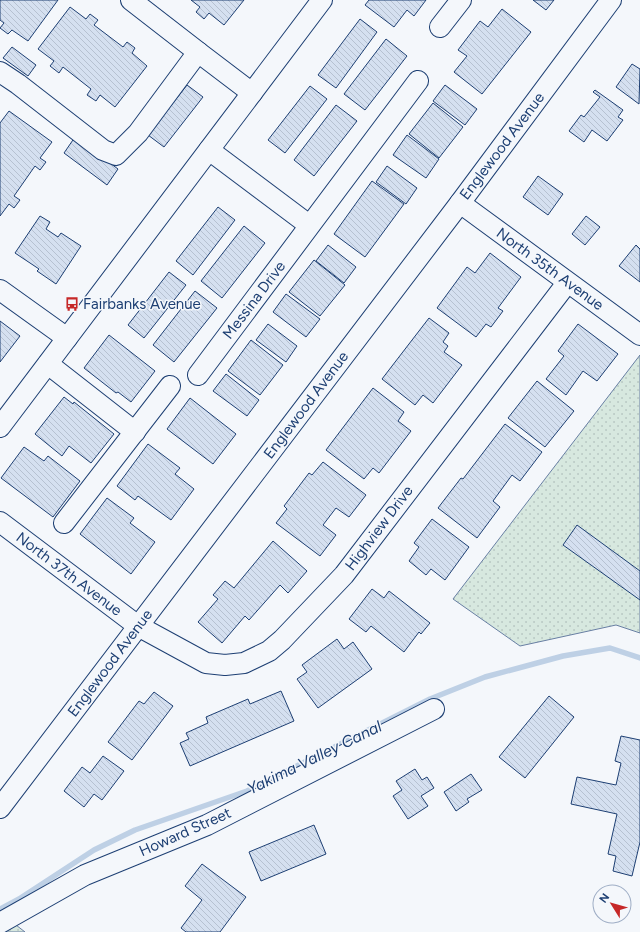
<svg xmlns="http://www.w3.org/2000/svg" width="640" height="932" font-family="Figtree,sans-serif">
  <defs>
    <pattern id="grass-dots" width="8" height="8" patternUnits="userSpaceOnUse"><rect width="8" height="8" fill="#d7e8df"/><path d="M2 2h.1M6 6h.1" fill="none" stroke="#b8c8c3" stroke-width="1.8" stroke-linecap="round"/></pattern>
    <pattern id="building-back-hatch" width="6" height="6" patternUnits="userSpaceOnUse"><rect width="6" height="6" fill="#d5e0f0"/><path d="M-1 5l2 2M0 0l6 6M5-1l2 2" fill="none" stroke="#b6c1d1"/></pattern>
  </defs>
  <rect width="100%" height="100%" fill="#f4f7fb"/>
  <g fill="url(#grass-dots)" stroke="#687fa3">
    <polygon points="640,355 640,633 616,625 520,646 453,599"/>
    <polygon points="16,925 25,932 5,932"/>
  </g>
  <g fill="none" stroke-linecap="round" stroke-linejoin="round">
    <polyline stroke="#bed0e5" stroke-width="5.5" points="0,909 19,899 94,850 135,830 247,791 430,699 485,677 563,656 610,648 640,658"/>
  </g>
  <g fill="url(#building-back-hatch)" stroke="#1d3f73">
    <polygon points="0,0 58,0 28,41 12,30 8,34 0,28 4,23 0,20"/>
    <polygon points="191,0 244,0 224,25 209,13 204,19 196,12 200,7"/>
    <polygon points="369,0 426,0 414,16 407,10 394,27 365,5"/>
    <polygon points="533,0 554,0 546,10"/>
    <polygon points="70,7 86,19 90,14 98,20 94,25 123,47 127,42 135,48 132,53 147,66 115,107 100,95 96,101 87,95 91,89 63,67 59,73 50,66 54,61 38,49"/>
    <polygon points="502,9 531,32 482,94 454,72 467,56 458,50 480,21 488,27"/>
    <polygon points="360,19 377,32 336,88 318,75"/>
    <polygon points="386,39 407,56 365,110 344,94"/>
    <polygon points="12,47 36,65 28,76 3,58"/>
    <polygon points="632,64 640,69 639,104 616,87"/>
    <polygon points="187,85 203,97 164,147 148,135"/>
    <polygon points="445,85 477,109 465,125 433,101"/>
    <polygon points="310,86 327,99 285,153 268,140"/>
    <polygon points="595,90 623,110 618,117 623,120 607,141 592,130 584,142 569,131 581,115 584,117 600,97 593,92"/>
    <polygon points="433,103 463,127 439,158 409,134"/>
    <polygon points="336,105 357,121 314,176 294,160"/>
    <polygon points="9,111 52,142 40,158 46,162 40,170 35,166 14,196 20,200 14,208 9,204 0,216 0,123"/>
    <polygon points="407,135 439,159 426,178 393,155"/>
    <polygon points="75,137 118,169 107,185 64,153"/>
    <polygon points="387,166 417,188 406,204 376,182"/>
    <polygon points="538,176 563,194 548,215 523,197"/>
    <polygon points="372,181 404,204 365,257 334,234"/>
    <polygon points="218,207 235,220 193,275 176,261"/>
    <polygon points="40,216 50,222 46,229 58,237 61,233 81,246 56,284 37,271 39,269 15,253"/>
    <polygon points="586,216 600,227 585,245 572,234"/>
    <polygon points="244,226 265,243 222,298 201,281"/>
    <polygon points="328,245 356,267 344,283 316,261"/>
    <polygon points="636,245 640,249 640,282 619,266"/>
    <polygon points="490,253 521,277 498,308 503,311 491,327 486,324 476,337 437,308 467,267 475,273"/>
    <polygon points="314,260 345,285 320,316 289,292"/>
    <polygon points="169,272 186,285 144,338 128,325"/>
    <polygon points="195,291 217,308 174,362 153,345"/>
    <polygon points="286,294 320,319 306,337 273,312"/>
    <polygon points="429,318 449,333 443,342 448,346 444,352 462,365 433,403 423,395 415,405 382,379"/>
    <polygon points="0,321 20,336 0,362"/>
    <polygon points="268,324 297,346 286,362 256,340"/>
    <polygon points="578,324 618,354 597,381 583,371 566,395 546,379 564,356 558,351"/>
    <polygon points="109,335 155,371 131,402 118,392 116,393 84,368"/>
    <polygon points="251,340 283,365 260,395 228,371"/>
    <polygon points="226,374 259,400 247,416 213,391"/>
    <polygon points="537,381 574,411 545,447 508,418"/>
    <polygon points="373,388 404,412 398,421 411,431 379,473 373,468 364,479 326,450"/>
    <polygon points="64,397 73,404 74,402 114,434 91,463 69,446 62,456 35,434"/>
    <polygon points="190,398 236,434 213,464 167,429"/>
    <polygon points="505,424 542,452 520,481 512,475 493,501 500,507 477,538 438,508 461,478 463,479"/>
    <polygon points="148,444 180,468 175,474 194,489 171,520 138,496 135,500 117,486"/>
    <polygon points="24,447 44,461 48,456 80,481 53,517 1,478"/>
    <polygon points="323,462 366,495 349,517 336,508 323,525 336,535 320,556 276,523 287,509 284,506 309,473 312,475"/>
    <polygon points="107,498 134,518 130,523 155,542 131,574 80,534"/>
    <polygon points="432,519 469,547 445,580 431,569 426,575 409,561 419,547 414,543"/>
    <polygon points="577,525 640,571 640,600 563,545"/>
    <polygon points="273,541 307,571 288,593 280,585 249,620 245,616 222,643 198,622 218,599 213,595 225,581 234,588"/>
    <polygon points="372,589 384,598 389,591 430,623 421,634 419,632 404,652 371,626 366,632 349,619"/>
    <polygon points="337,639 344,649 353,642 372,669 318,708 297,679 307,672 302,665"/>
    <polygon points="281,691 294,721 190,766 180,743 189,739 186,733 208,723 206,717 248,699 250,704"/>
    <polygon points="154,692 173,706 132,760 108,742 139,701 144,704"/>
    <polygon points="549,696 574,717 525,778 499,757"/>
    <polygon points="621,736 640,740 640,842 632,876 613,871 616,856 608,854 617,814 571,804 577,777 616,785 621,763 615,761"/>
    <polygon points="103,756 124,771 102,800 94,794 84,807 64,791 82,767 90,773"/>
    <polygon points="415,769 422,780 427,777 434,788 421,796 428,806 408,819 393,796 402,790 396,781"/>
    <polygon points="471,774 482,790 467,799 469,802 456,811 444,792"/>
    <polygon points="314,825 326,854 261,881 249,852"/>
    <polygon points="202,864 246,897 220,932 186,932 181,928 202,900 185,886"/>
  </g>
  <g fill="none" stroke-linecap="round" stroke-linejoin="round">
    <defs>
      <g id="minor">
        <polyline points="131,0 198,52"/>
        <polyline points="440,27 461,0"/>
        <polyline points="0,72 18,84 103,150 116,155 138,133 198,52 252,93"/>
        <polyline points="209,150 309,225"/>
        <polyline points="460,203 640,335"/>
        <polyline points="0,290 67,338"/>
        <polyline points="48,364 135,432"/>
        <polyline points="198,375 418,81"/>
        <polyline points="0,427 322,0"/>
        <polyline points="0,522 138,626 206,663 225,665 244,663 269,651 282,640 344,575 567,283"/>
        <polyline points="64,523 170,386"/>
        <polyline points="0,808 460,203 611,0"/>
        <polyline points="0,923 85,875 207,825 434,709"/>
      </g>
    </defs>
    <use href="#minor" stroke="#1d3f73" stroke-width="22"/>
    <use href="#minor" stroke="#f4f7fb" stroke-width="20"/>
  </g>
  <defs>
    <symbol id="bus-bare" viewBox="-9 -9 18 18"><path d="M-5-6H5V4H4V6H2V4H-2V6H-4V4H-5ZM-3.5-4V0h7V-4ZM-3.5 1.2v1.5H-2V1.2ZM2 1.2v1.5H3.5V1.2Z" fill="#c62828" stroke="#f4f7fb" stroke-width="2.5" paint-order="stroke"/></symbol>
  </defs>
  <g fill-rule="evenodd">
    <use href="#bus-bare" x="62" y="294" width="20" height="20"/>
  </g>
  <g text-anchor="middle" stroke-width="3" stroke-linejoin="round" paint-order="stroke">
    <g font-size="15" fill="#1d3f73" stroke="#f4f7fb">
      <text transform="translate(502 146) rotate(-53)" y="5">Englewood Avenue</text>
      <text transform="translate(550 269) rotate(36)" y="5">North 35th Avenue</text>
      <text transform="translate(254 300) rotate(-53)" y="5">Messina Drive</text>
      <text transform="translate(306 405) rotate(-53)" y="5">Englewood Avenue</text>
      <text transform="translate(379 528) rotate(-53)" y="5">Highview Drive</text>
      <text transform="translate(69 574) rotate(37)" y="5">North 37th Avenue</text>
      <text transform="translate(110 663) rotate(-53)" y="5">Englewood Avenue</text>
      <text transform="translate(185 832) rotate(-24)" y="5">Howard Street</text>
    </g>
    <g font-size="15" fill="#1d3f73" stroke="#f4f7fb" text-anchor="start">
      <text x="83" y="309">Fairbanks Avenue</text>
    </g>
    <g font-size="16" font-style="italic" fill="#1d3f73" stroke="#f4f7fb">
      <text transform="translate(314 757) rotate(-26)" y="6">Yakima Valley Canal</text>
    </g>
  </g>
  <g transform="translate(612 904) rotate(307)"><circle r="19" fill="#f4f7fb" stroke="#9eadc5"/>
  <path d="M0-3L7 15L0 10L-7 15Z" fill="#c62828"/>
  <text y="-6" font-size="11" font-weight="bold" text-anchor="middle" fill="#1d3f73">N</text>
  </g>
</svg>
